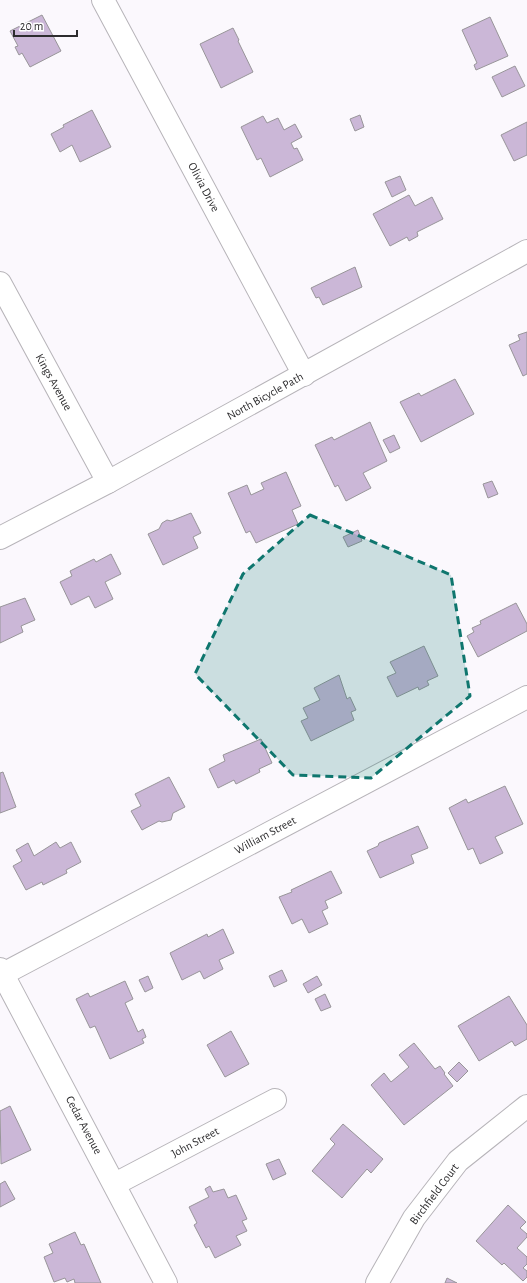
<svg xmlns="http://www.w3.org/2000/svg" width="527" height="1283" font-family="'Alegreya Sans',sans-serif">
  <rect width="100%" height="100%" fill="#fbf8fd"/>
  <g fill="#cbb7d7" stroke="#989599">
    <polygon points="42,15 61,51 30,67 22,53 19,55 15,47 18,46 10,31"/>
    <polygon points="490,17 508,56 476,70 474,65 477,63 462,30"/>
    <polygon points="233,28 239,40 238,41 253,72 221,88 200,44"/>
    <polygon points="515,66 525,86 502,97 492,77"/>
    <polygon points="92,110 111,147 80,162 72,145 60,152 51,134 64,127 63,125"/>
    <polygon points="360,115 364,127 355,131 350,119"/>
    <polygon points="263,116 267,123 278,118 284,130 295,124 302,137 291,143 294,149 297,148 303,160 270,177 261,158 257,160 241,127"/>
    <polygon points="527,122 527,155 514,161 501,135"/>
    <polygon points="400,176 406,190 392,197 385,182"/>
    <polygon points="409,195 415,206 432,197 443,219 417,232 418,236 409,241 407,237 390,246 373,214"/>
    <polygon points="355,267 362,287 323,305 319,297 316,298 311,288"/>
    <polygon points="527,332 527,374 523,376 509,345 520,340 518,335"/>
    <polygon points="455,379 474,414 421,442 400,402 419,393 421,396"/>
    <polygon points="370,422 387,461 363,473 371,488 346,501 338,485 335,487 315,445 332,437 334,440"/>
    <polygon points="394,435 400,448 390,453 383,440"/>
    <polygon points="286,472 301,506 292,510 298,524 256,543 250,531 246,533 228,493 247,485 251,495 264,489 261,483"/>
    <polygon points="492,481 498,494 488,498 483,484"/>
    <polygon points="191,513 201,533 193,537 198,548 163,565 148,534 159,529 162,523 167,520 171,521"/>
    <polygon points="358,530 362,541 348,547 343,537"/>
    <polygon points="111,554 121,574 105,582 113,599 95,608 89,596 71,605 60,582 72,576 70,571 94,559 96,562"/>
    <polygon points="25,598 35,620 21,626 23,632 0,643 0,607"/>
    <polygon points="516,603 527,624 527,631 478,657 467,636 474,632 472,628 481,624 480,621"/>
    <polygon points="424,646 438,676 427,681 429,685 419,690 418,687 397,697 387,677 396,673 390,662"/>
    <polygon points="339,675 347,699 350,697 356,710 351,712 354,720 311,741 301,721 308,718 303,708 320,700 314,688"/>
    <polygon points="261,739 272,763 259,769 260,772 236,784 234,780 218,788 209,769 225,761 223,755"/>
    <polygon points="3,772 16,807 0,813 0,773"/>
    <polygon points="169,777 185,807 173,813 171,820 162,822 159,821 142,830 131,811 141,806 135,794"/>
    <polygon points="505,786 523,824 495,837 503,853 480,864 473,848 468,850 449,808 466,799 468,803"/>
    <polygon points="418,826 428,848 411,855 414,863 380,878 367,851 378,846 379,843"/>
    <polygon points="56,842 60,848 71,842 81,862 66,870 67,873 43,885 42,882 26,890 13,866 22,861 16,850 28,843 34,856"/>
    <polygon points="331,871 342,893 325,901 328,908 322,911 328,924 309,933 302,919 292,924 279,897 292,892 291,890"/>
    <polygon points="223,929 234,953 219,960 223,969 204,979 200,971 182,980 170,953 207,934 208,937"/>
    <polygon points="282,970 287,981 274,987 269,976"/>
    <polygon points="148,976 153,988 145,992 139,980"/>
    <polygon points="317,976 322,985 308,993 303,984"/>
    <polygon points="125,981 133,999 125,1003 138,1032 143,1029 146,1037 142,1039 144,1043 110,1059 95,1026 90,1028 76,999 88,993 90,997"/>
    <polygon points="325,994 331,1007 321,1011 315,999"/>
    <polygon points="509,996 527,1025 527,1039 515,1046 512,1041 479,1061 458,1026"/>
    <polygon points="231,1031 249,1064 225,1077 207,1045"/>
    <polygon points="414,1043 435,1069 440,1066 445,1073 444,1074 453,1086 404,1125 371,1085 384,1073 391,1082 409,1067 399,1055"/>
    <polygon points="459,1062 468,1071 457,1082 448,1073"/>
    <polygon points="10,1106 31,1150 1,1164 0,1111"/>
    <polygon points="343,1124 383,1159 371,1173 367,1169 342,1198 312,1171 335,1144 330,1139"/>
    <polygon points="279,1159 286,1174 273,1180 266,1164"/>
    <polygon points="5,1181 15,1199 0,1207 0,1184"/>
    <polygon points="210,1186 213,1192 224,1189 228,1198 236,1195 247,1219 242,1221 247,1231 236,1236 241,1245 215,1258 209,1246 206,1248 194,1225 197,1223 189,1207 209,1197 205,1189"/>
    <polygon points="508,1205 526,1222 520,1228 527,1234 527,1237 517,1248 527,1257 527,1264 523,1268 527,1271 527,1277 523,1281 504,1263 502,1265 476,1241"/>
    <polygon points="75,1232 81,1245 84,1244 101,1283 75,1283 74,1279 67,1282 65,1278 54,1282 44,1257 53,1253 49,1244"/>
    <polygon points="447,1278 457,1283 445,1283"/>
  </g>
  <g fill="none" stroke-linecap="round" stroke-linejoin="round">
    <defs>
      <g id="street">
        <polyline points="103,0 304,375"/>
        <polyline points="0,283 108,482"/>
        <polyline points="0,538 108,482 527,251"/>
        <polyline points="0,969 166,1283"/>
        <polyline points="3,974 527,697"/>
        <polyline points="115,1184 275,1100"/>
        <polyline points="377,1283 414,1218 458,1161 527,1106"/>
      </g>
    </defs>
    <use href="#street" stroke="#b7b4b9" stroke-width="24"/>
    <use href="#street" stroke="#fff" stroke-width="22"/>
  </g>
  <path fill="#0f766e" fill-opacity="0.2" stroke="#0f766e" stroke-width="3" stroke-dasharray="8 5" stroke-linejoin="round" d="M310 515 451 575 470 696 371 778 293 775 195 674 243 574Z"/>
  <g text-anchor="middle" stroke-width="3.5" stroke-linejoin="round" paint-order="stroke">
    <g font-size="12" fill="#2d2c2e" stroke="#fff">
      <text transform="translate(204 187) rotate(62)" y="4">Olivia Drive</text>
      <text transform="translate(54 382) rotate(61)" y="4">Kings Avenue</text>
      <text transform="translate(265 396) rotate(-29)" y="4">North Bicycle Path</text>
      <text transform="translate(265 835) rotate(-28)" y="4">William Street</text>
      <text transform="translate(84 1125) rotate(62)" y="4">Cedar Avenue</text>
      <text transform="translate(195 1142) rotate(-28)" y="4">John Street</text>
      <text transform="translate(434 1194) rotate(-53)" y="4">Birchfield Court</text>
    </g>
  </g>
  <path d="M14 30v6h63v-6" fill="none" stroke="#2d2c2e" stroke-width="2"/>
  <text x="20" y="30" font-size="12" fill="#2d2c2e" stroke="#ffffff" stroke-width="3" paint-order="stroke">20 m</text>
</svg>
